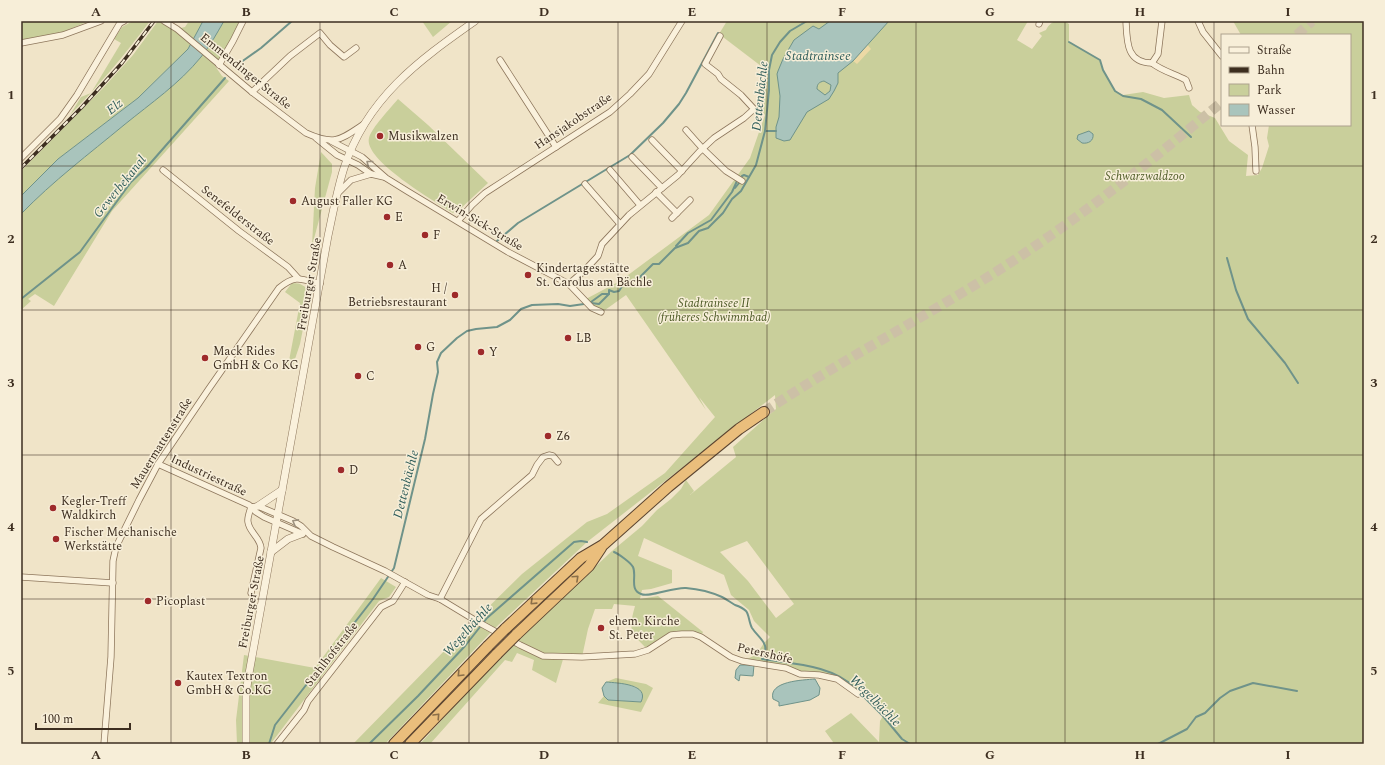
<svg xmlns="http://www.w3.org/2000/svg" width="1385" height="765" font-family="Spectral,serif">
  <rect width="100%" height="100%" fill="#f0e4c8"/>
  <g fill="#c9cf9b" fill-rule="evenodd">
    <polygon points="21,21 89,21 58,34 21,40"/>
    <path d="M133 21H150C124 56 100 84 70 115L81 97 91 93 121 43 114 39 122 27Z"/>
    <polygon points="158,21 164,21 177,29 185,27 189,21 203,21 188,49 138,98 58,159 21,196 21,171 105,86 133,55"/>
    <path d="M224 21H243L219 65 215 66 222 76 229 81 112 211 54 306 35 294 28 299 31 301 21 310V214C53 181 89 154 124 125 151 103 179 84 201 57 210 46 217 33 224 21Z"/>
    <polygon points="422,21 452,21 433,37"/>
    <path d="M727 21H1028L1017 40 1032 49 1042 36 1039 33 1046 30C1050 21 1061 17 1069 24V42L1100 60 1103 70 1115 91 1123 95 1143 92 1164 98 1189 95 1192 105 1200 112 1215 118 1229 141 1248 155 1246 176 1258 175 1262 168 1269 146 1267 138 1269 125H1350V35H1241L1233 21H1364V744H832L833 742 825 731 851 713 879 742 880 721 883 716 861 695 858 694 841 681 742 661 756 655 764 643 770 637 754 621 749 610 731 595 724 575 644 538 638 556 672 570V583L651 589 642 590 640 599 658 596 703 632 701 637 671 635 648 650C630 631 628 632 635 606L614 604 612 609H595L588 629 582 657 564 656 556 683 532 670 534 660 517 653 512 662 505 660 430 744H420L499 657 612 551 642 526 657 510 671 499 681 489 686 480 694 491 690 495 736 457 733 447 776 409 775 395 587 542 493 630 385 744H353L450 645 522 574 587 522 607 514 665 473 715 417 699 397 706 410 626 295 598 315 584 300 620 281 709 215 750 158 765 115 756 104 760 97 761 66 719 34ZM747 541 794 604 776 618 748 581 720 552Z"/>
    <path d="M398 99 428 125 488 183 459 210 453 213C436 202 363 160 369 138 372 127 390 109 398 99Z"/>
    <polygon points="321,152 332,164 332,172 312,246 315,188"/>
    <path d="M292 283C301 283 306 286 310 293L300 344 292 368 288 366 300 303 285 292Z"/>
    <polygon points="381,578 396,587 389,597 379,601 272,742 272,744 237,744 236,720 244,655 315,668"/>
    <polygon points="616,678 646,684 653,688 641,712 598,703 604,696 608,700 641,702 637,687 606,682"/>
  </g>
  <polygon fill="#ecd9a5" points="866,43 871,49 857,64 852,60"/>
  <g fill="#a9c4bc" stroke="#6f938a" fill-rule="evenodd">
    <path d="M203 21H224C217 33 210 46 201 57 179 84 151 103 124 125 89 154 53 181 21 214V196L58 159 138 98 188 49Z"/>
    <path d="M830 21H889L853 61 838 73V83L834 91 829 99 807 112 790 140 784 141 776 138V127L779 117 780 96 777 74 778 71 783 59 794 40 813 26 819 29ZM824 81 831 85 830 91 825 95 817 89C817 84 819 82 824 81Z"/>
    <path d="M1089 131 1093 134C1094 141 1088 144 1082 143L1077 139 1078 135Z"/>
    <polygon points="740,665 754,665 753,676 740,675 739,681 735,678 736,670"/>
    <path d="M815 679 820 688 819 695 810 700 779 706V702L773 699C768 681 803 680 815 679Z"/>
    <path d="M606 682C618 683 650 684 641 702L608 700 604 696 602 688Z"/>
  </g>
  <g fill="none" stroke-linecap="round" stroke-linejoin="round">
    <g stroke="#6f938a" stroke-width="2">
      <polyline points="1069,42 1100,60 1103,70 1115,91 1123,96 1141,99 1162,110 1191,137"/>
      <polyline points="237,65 261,48 292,21"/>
      <polyline points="765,131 776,131"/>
      <polyline points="742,176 744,175 749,177"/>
      <polyline points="735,188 739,183"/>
      <polyline points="497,241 518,223 630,155 663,123 679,104 686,93 718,33"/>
      <polyline points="676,246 688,233 711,220 732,192 737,181"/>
      <polyline points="1227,258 1236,290 1248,319 1285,363 1298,383"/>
      <polyline points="21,299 80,252 131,182 147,167 225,78"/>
      <polyline points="591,302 602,294 609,294"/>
      <path d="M614 552C619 554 631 563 633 567 637 575 629 590 641 594 649 598 673 587 686 588 698 589 711 592 722 597 726 599 730 602 735 605 738 606 743 608 746 611 749 614 749 623 752 628 760 640 771 643 762 659 793 664 833 665 856 689"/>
      <polyline points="859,692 883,716 902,739 910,744"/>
      <polyline points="269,744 275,725 373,599 394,568 425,439 433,394 438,372 437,362 441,353 457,338 467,331 476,329 497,327 510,320 521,309 532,305 558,304 570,306 591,303 599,304 609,294 609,290 614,292 619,291 624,283 637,280 653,264 659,264 675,248 688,243 699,231 708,228 723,213 732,199 741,191 756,165 765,131 769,90 769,70 772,55 780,42 790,31 807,21"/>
      <polyline points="369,744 418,696 465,646 487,618 574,542 581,541 587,542"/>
      <polyline points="1158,744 1187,729 1196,717 1205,713 1220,698 1230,691 1253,683 1297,691"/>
    </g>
    <g stroke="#ccc0a6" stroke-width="10" stroke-dasharray="10 5" stroke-linecap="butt">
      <polyline points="1297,35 1312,21"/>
      <path d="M764 412C841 360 924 318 1002 268 1080 218 1151 161 1222 102"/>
    </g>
    <defs>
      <g id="minor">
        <path d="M164 21 177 29 252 92 306 133C335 146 340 140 364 124"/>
        <path d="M1126 21C1127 41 1126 63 1152 63L1158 54 1162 21"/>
        <polyline points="1198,21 1203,32 1222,56"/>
        <polyline points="1039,24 1040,21"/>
        <polyline points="21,43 63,35 101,21"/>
        <polyline points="500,60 556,147"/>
        <path d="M1152 63C1162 71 1175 74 1186 80L1189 88"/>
        <polyline points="219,65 233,41 243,21"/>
        <polyline points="252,92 290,56 320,33 330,45 344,57 356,48"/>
        <polyline points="1252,125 1255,147 1256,171"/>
        <polyline points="686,130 703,149 726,171 742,181"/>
        <polyline points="316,138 337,155 358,165 371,174 384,177"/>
        <polyline points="652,140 682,171"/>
        <polyline points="331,141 362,157 386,178 407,191 508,252 569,284 592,308 601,312"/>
        <polyline points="632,157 662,188"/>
        <polyline points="21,158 60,119 77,95 120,23 124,21"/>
        <polyline points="163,170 239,231 288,267 298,278"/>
        <polyline points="610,170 640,205"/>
        <polyline points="585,184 620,224"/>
        <polyline points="656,192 677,213 672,218"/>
        <polyline points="338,193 351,180 371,174"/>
        <polyline points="677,213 690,200"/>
        <polyline points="458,221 472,205 485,193 610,112 630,94 649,74 682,21"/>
        <polyline points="569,284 585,270 598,256 602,244 629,215 678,175 699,152 714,138 744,118 754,109 741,95 721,79 718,74 705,64 720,36"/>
        <polyline points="158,464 249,505 256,512 264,517 303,534"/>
        <polyline points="251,507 258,506 293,521 301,526 311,536 333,547 385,571 428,595 440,599 478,622 520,645 543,656 582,657 635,654 648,650 671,635 682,634 693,634 701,637 731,657 742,661 786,668 800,674 819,675 837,679 858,694"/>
        <polyline points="21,577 113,583"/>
        <path d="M251 593 261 548C260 537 249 532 248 522 247 518 250 511 251 507"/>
        <polyline points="440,599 481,519 532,475 537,465 543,457 549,455 553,456 558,462"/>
        <path d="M104 744 111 657 113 561 116 547 139 500 158 464 208 390 279 288C296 274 301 279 320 284"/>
        <polyline points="277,744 304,710 308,701 381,607 393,601 405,582"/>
      </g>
      <g id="tertiary">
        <polyline points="258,506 282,490"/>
        <polyline points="271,552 288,539 301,534"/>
        <path d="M246 744V696L248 679 328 236C333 213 337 190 344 168 367 98 418 61 475 21"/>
      </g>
      <g id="trunk">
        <polyline points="505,629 581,558 603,545 668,487 739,429 764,412"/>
        <polyline points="516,635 589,566 601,548"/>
        <polyline points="394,744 488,646"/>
        <polyline points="410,744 497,654"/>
      </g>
    </defs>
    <use href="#minor" stroke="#8d765c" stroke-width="7"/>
    <use href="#tertiary" stroke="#8d765c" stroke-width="8"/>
    <use href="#trunk" stroke="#5b4430" stroke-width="12"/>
    <use href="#minor" stroke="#faf1dc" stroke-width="5.5"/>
    <use href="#tertiary" stroke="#faf1dc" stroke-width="7"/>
    <use href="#trunk" stroke="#eabe7c" stroke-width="10"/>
    <defs>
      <polyline id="rail" points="21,168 82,107 122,63 154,21"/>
    </defs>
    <use href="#rail" stroke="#3d2e20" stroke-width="3.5"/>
    <use href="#rail" stroke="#f7eed8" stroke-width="2" stroke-dasharray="6" stroke-linecap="butt"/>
    <defs>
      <g id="trunk-bridge">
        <polyline points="488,646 505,629"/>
        <polyline points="497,654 516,635"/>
      </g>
    </defs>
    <use href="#trunk-bridge" stroke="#5b4430" stroke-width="12" stroke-linecap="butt"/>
    <use href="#trunk-bridge" stroke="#eabe7c" stroke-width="10"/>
  </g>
  <defs><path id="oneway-chevron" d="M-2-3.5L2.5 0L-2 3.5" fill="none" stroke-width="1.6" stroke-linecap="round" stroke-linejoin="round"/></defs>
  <g stroke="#9c907e">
    <use href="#oneway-chevron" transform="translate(369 163) rotate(-142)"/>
    <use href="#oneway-chevron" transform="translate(295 522) rotate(-151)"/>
  </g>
  <g stroke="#8b6f49">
    <use href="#oneway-chevron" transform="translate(576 578) rotate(-43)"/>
    <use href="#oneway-chevron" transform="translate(533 602) rotate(136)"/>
    <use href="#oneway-chevron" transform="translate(460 674) rotate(134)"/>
    <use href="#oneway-chevron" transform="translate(437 716) rotate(-47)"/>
  </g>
  <path fill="none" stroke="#3d2e20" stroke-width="1" stroke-opacity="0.55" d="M171 21V744M320 21V744M469 21V744M618 21V744M767 21V744M916 21V744M1065 21V744M1214 21V744M21 166H1364M21 310H1364M21 455H1364M21 599H1364"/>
  <g fill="#9e2a2b" stroke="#f7eed8" stroke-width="1.5">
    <circle cx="380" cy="136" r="4"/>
    <circle cx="293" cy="201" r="4"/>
    <circle cx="387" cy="217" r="4"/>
    <circle cx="425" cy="235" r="4"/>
    <circle cx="390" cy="265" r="4"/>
    <circle cx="528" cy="275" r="4"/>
    <circle cx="455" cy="295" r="4"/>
    <circle cx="568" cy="338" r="4"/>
    <circle cx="418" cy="347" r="4"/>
    <circle cx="481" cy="352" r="4"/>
    <circle cx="205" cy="358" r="4"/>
    <circle cx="358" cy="376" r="4"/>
    <circle cx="548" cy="436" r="4"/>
    <circle cx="341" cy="470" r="4"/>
    <circle cx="53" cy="508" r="4"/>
    <circle cx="56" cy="539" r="4"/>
    <circle cx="148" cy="601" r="4"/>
    <circle cx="601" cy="628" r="4"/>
    <circle cx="178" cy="683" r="4"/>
  </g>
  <g text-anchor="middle" stroke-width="3" stroke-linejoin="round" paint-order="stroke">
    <g font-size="12" fill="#3d2e20" stroke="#f7eed8">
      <text transform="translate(246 71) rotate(39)" y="4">Emmendinger Straße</text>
      <text transform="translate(573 121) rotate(-34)" y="4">Hansjakobstraße</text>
      <text transform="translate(238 215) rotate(38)" y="4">Senefelderstraße</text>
      <text transform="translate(480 222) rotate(31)" y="4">Erwin-Sick-Straße</text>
      <text transform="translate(309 284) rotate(-80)" y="4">Freiburger Straße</text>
      <text transform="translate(161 443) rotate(-58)" y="4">Mauermattenstraße</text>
      <text transform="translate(209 475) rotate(25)" y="4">Industriestraße</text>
      <text transform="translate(251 602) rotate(-79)" y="4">Freiburger Straße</text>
      <text transform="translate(765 653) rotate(13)" y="4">Petershöfe</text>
      <text transform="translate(331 654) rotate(-52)" y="4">Stahlhofstraße</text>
    </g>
    <g font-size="12" fill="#3d2e20" stroke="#f7eed8" text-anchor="start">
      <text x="388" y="140">Musikwalzen</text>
      <text x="301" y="205">August Faller KG</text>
      <text x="395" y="221">E</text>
      <text x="433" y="239">F</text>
      <text x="398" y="269">A</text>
      <text x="536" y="272">Kindertagesstätte<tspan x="536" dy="14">St. Carolus am Bächle</tspan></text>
      <text x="447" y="292" text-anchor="end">H /<tspan x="447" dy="14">Betriebsrestaurant</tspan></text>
      <text x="576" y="342">LB</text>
      <text x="426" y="351">G</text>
      <text x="213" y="355">Mack Rides<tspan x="213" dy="14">GmbH &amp; Co KG</tspan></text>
      <text x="489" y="356">Y</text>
      <text x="366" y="380">C</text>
      <text x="556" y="440">Z6</text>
      <text x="349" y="474">D</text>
      <text x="61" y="505">Kegler-Treff<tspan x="61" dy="14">Waldkirch</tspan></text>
      <text x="64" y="536">Fischer Mechanische<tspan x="64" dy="14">Werkstätte</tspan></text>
      <text x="156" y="605">Picoplast</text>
      <text x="609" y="625">ehem. Kirche<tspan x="609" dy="14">St. Peter</tspan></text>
      <text x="186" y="680">Kautex Textron<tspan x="186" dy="14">GmbH &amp; Co.KG</tspan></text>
    </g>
    <g font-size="12" font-style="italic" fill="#4d5a26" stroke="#f7eed8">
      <text x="1145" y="180">Schwarzwaldzoo</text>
      <text x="714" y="307">Stadtrainsee II<tspan x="714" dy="14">(früheres Schwimmbad)</tspan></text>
    </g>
    <g font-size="13" font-style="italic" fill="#2f5d5a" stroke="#f7eed8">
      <text x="818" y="60">Stadtrainsee</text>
      <text transform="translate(759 96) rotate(-84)" y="5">Dettenbächle</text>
      <text transform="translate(114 106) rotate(-38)" y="5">Elz</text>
      <text transform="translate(119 186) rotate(-51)" y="5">Gewerbekanal</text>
      <text transform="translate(405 484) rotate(-76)" y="5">Dettenbächle</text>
      <text transform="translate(467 629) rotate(-48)" y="5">Wegelbächle</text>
      <text transform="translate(876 700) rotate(45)" y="5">Wegelbächle</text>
    </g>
  </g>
  <rect width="1385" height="765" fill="none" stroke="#f7eed8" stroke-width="44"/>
  <rect x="1221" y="34" width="130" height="92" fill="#f7eed8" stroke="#ada18e"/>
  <rect x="1229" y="47" width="20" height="6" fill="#faf1dc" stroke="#ada18e"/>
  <text x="1257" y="54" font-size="12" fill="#3d2e20">Straße</text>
  <rect x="1229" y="67" width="20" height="6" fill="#3d2e20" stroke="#ada18e"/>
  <text x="1257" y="74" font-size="12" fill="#3d2e20">Bahn</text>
  <rect x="1229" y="84" width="20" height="12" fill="#c9cf9b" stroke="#ada18e"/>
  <text x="1257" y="94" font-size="12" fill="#3d2e20">Park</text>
  <rect x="1229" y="104" width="20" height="12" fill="#a9c4bc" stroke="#ada18e"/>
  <text x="1257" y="114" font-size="12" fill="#3d2e20">Wasser</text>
  <path d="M36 723v6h94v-6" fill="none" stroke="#3d2e20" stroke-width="2"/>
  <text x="42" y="723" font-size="12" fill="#3d2e20" stroke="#f7eed8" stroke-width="3" paint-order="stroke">100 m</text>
  <rect x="22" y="22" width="1341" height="721" fill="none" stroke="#3d2e20" stroke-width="1.5"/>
  <g font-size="13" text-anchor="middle" font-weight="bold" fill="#3d2e20">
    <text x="96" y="16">A</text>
    <text x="246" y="16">B</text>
    <text x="394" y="16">C</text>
    <text x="544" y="16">D</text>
    <text x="692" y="16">E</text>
    <text x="842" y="16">F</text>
    <text x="990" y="16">G</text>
    <text x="1140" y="16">H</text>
    <text x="1288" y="16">I</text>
    <text x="11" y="99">1</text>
    <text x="1374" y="99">1</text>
    <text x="11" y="243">2</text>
    <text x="1374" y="243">2</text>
    <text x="11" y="387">3</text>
    <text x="1374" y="387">3</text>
    <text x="11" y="531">4</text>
    <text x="1374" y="531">4</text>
    <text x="11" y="675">5</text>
    <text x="1374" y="675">5</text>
    <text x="96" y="759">A</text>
    <text x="246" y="759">B</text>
    <text x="394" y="759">C</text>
    <text x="544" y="759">D</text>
    <text x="692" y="759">E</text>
    <text x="842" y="759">F</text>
    <text x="990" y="759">G</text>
    <text x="1140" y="759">H</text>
    <text x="1288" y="759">I</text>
  </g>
</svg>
